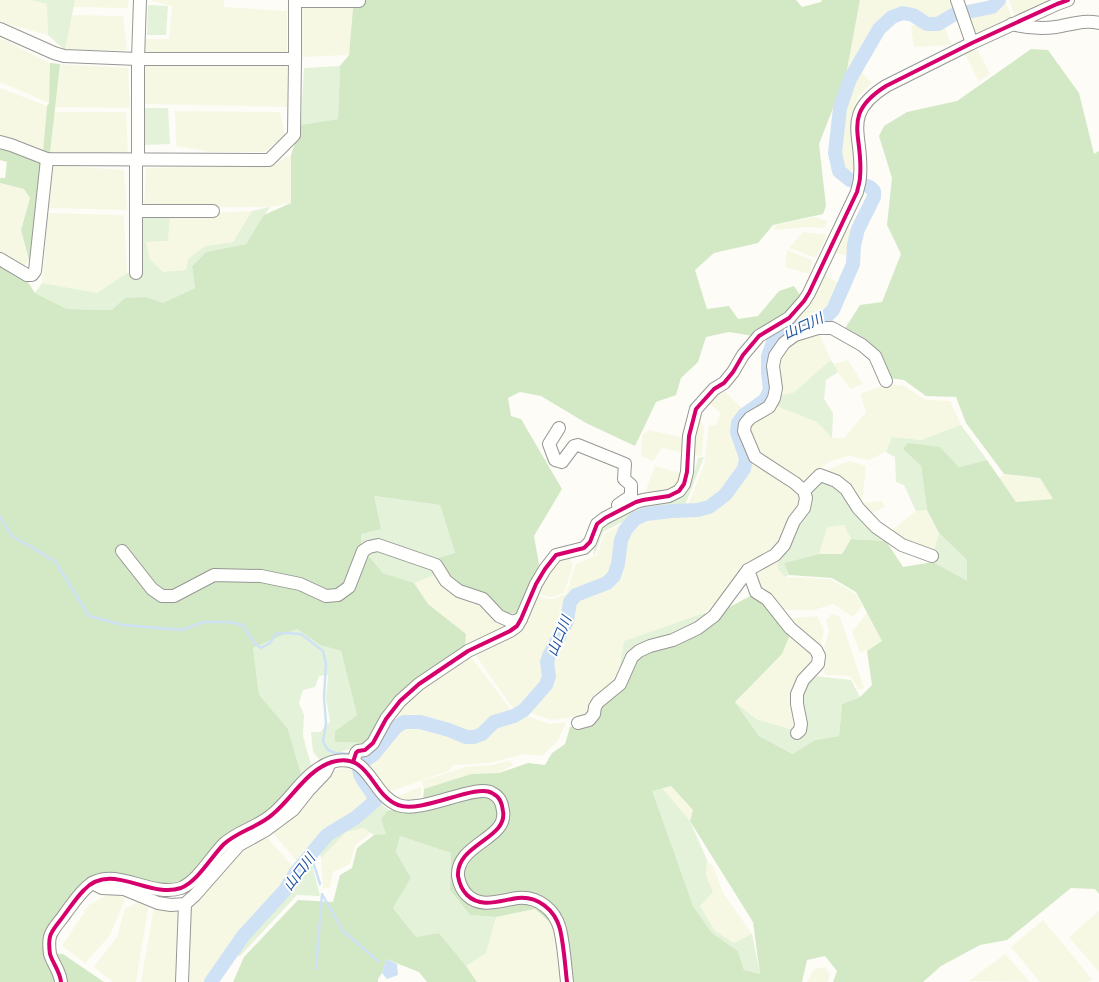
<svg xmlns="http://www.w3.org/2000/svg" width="1099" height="982" font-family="'Crimson Pro','Noto Sans JP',serif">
  <rect width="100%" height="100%" fill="#fdfcf7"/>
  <g fill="#f7f8e4">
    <polygon points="0,0 31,0 47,4 48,35 0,22"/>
    <polygon points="75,0 129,0 127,8 73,7"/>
    <polygon points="152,0 224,0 224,7 287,11 287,54 142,55 142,39 169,39 172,6 152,1"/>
    <polygon points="860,0 955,0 958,9 937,19 929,20 910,9 897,11 879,23 846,75"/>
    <polygon points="1009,0 1055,0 1015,17"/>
    <polygon points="1006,2 1012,18 973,38 966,16 994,11"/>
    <polygon points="302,8 353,8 349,55 302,57"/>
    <polygon points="72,15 123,16 127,50 65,50"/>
    <polygon points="915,25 932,31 944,25 951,45 914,47 911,26"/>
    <polygon points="0,38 50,63 49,103 0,82"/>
    <polygon points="977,49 990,74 979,82 965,54"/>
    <polygon points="60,64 128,68 130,108 55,107"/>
    <polygon points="144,65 287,65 287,107 144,104"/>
    <polygon points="861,72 872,83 858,96 852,117 856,170 844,171 840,161 843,110 852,86"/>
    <polygon points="0,88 47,106 43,152 0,138"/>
    <polygon points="175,111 280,112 285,135 264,152 212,152 176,146"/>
    <polygon points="54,112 126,112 128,155 50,153"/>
    <polygon points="291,155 291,203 270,207 144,208 146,168 272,166"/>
    <polygon points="53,165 124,170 127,210 49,208"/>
    <polygon points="0,183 24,189 30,198 21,230 29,260 24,267 0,254"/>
    <polygon points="252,211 233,242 205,246 186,270 163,273 150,259 146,242 168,241 170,215"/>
    <polygon points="48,213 124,215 127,273 97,293 42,283"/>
    <polygon points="814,217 828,221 824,228 808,227 774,230 776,225"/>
    <polygon points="847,224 854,236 851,257 832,252"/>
    <polygon points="803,232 827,235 816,258 789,248"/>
    <polygon points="787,250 812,260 810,274 785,267"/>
    <polygon points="823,274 841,284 825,315 793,322"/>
    <polygon points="818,331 831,360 793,393 780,395 776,365 794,338"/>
    <polygon points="848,360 863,384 850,389 832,364"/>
    <polygon points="887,384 904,386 926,400 950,401 961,425 921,440 892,437 886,452 868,460 848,456 828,462 806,482 802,483 757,455 746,430 750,422 774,405 817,422 832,438 844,438 866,412 860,394"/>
    <polygon points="722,389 744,410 734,422 733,432 742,461 721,494 702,506 688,505 704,465 709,425 716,425 721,413 710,404"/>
    <polygon points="698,414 704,427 702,456 692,455"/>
    <polygon points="649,430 685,438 685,453 662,448 653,461 641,456 642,435"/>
    <polygon points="753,460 790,483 801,499 798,508 778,548 724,595 704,613 624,641 618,678 592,697 590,713 584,717 574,717 552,720 527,712 551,687 554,677 552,660 572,621 572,605 578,599 608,586 620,576 628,535 643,520 671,515 700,515 716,509 746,477"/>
    <polygon points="849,461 866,466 862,503 882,501 885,507 868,515 828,475 829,469"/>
    <polygon points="655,466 682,473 680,485 670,493 644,495"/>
    <polygon points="1004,474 1040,478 1054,500 1016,502 999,478"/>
    <polygon points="927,510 939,533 933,554 888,533 916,511"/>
    <polygon points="620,525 613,571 602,581 573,592 565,602 564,617 544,658 545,681 515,711 474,653 504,637 513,637 523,628 535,596 552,599 566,594 576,564 597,555 604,534"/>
    <polygon points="844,525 851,539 842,554 819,554 826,527"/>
    <polygon points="568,557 573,565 564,593 552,597 540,595 547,570 557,560"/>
    <polygon points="777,557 785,577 830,579 856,594 862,606 853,617 833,604 814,610 780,610 759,591 752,572"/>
    <polygon points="437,574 507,623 507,629 465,647 466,634 428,604 414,583"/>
    <polygon points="867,613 883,641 867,651 860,652 852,632"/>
    <polygon points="832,614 840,617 864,688 859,690 850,676 825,675 822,654 829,631 826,619"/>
    <polygon points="817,616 824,631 820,650 787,619"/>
    <polygon points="790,635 815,651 816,661 792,694 793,730 756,719 735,702 782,654"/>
    <polygon points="471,657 512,711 490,719 478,730 469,732 414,714 390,720 413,694"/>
    <polygon points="525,715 550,724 566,722 558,741 542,756 524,754 490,763 453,765 448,771 389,792 368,764 398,729 413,726 471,742 481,740 495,726"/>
    <polygon points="510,760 513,765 499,773 471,774 424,789 422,781 465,767 493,765"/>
    <polygon points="346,767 352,769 359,781 371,798 355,814 326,830 298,862 271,831 330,772"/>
    <polygon points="671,786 693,810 690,821 662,788"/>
    <polygon points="421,787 421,796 409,802 395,797"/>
    <polygon points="364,828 372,832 355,846 350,864 333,872 330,888 323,888 321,858 346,832"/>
    <polygon points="266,836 294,868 284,888 240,934 207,982 186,982 190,907 240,848"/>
    <polygon points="707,860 714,868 723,893 752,934 734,943 715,931 700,906 713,892 706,875"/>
    <polygon points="113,892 127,895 110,935 85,963 62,946 89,905"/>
    <polygon points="137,902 149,903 136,982 113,982 94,967 117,937 125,909"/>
    <polygon points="154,907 180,911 179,982 141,982"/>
    <polygon points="535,909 553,925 562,982 477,982 466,966 486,953 496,917"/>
    <polygon points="1099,911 1099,972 1069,937"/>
    <polygon points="1043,920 1092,979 1088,982 1040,982 1011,947"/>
    <polygon points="1005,954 1030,982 969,981"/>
    <polygon points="825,967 830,974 828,982 807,982 814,969"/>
  </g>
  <g fill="#e3f2d8">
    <polygon points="31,0 75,0 65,50 48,35 47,4"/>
    <polygon points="148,5 168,6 166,35 147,35"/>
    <polygon points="340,66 338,119 301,125 304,68"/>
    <polygon points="143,108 168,108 170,144 143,145"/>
    <polygon points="270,207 246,244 206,252 192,266 195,288 163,303 147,297 112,310 67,309 35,293 42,283 97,293 127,273 138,275 139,215 170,215 168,241 146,242 150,259 163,272 186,270 188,259 205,246 233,242 252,211"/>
    <polygon points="831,360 838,372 826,380 824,399 833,413 832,438 817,422 774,405 780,395 793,393"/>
    <polygon points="961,425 987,460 959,467 940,447 903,449 921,466 927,510 916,511 904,485 896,482 895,457 886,452 892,437 921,440"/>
    <polygon points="704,457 685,505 643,511 631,517 624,526 622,522 603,532 594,556 593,543 600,526 640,504 675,499 690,471 695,470 698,458"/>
    <polygon points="820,478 839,486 886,541 851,539 844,525 827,527 819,554 784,563 789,575 785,577 778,569 777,557 808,493"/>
    <polygon points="373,496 440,505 455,553 430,560 437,574 414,583 383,573 361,546 361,534"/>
    <polygon points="939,533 967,560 967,582 933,562 933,554"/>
    <polygon points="704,613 709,616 618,678 624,641"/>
    <polygon points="297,629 320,645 341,651 357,715 335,731 335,742 367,743 329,756 321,761 313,752 311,732 320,732 330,722 326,698 328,675 319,676 315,687 303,690 299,703 304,715 303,736 311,765 301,774 288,729 259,696 253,648"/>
    <polygon points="814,676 851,680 860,697 842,704 839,736 815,740 794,754 759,736 735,702 756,719 793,730 801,693"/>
    <polygon points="662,788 690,821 707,860 706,875 713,892 700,906 715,931 734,943 752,934 760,974 744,970 738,951 712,933 693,906 651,791"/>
    <polygon points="380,802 388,810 381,819 387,834 374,835 364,828 346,832 321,858 319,850 329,838 357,822"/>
    <polygon points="400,836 451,853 450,890 470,915 496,917 486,953 466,966 439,933 416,937 393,908 411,878 396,852"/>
    <polygon points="311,861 320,896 297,895 240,956 235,956 245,940 287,897"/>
  </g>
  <g fill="#d3e9c6" fill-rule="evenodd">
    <polygon points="357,0 796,0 802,7 821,2 822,0 860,0 846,75 819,144 826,206 823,214 773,225 758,243 714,253 695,270 707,309 729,306 738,319 758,316 779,291 794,286 800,295 791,308 753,336 729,332 706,337 698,362 681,378 676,395 656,402 635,446 586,423 541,396 520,392 508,398 511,416 521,419 562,489 534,536 539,564 520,612 506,615 452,583 437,558 455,553 440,505 374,496 381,529 361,534 361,547 383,573 414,583 428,604 466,634 465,647 397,697 367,743 335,742 335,731 357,715 341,651 320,645 297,629 253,648 259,695 288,729 301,774 270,810 224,838 186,879 164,885 110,873 86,880 46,931 43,953 63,954 104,982 0,982 0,265 23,274 35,293 67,309 112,310 125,298 147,297 163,303 195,288 192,266 206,252 246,244 264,215 291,203 291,155 301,125 338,119 340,66 349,55 353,8"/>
    <path d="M1031 49 1048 50 1079 93 1094 154 1099 151V894L1095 889 1071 888 1007 940 980 945 941 966 923 982H833L837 971 825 956 807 960 802 982H562L553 925 535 909 496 917 470 915 450 890 451 853 400 836 396 852 411 878 393 908 416 937 439 933 466 966 477 982H427L419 972 386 959 382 973 378 979V982H233L244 957 298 900 333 902 340 875 352 868 357 848 374 835 386 834 381 819 388 810 405 811 423 800 424 789 471 774 499 773 528 763 545 765 552 753 565 744 570 727 594 722 597 707 636 657 752 595 766 602 790 635 782 654 735 702 759 736 793 754 815 740 839 736 842 704 860 697 872 685 867 651 882 641 856 592 832 578 789 575 784 563 819 554H842L851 539 886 541 903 567 933 562 967 581V560L939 533 927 510 921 466 903 449 908 443 940 447 959 467 987 460 1016 502 1053 499 1040 478 1004 474 966 423 956 397 926 396 904 380 888 378 844 330 860 305 882 302 901 254 887 225 892 178 879 136 884 126 907 112 957 101ZM671 786 693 810 690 821 753 922 760 974 744 970 738 951 712 933 693 906 652 791Z"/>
    <polygon points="50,63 60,64 50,153 34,255 29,260 21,230 30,198 24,189 0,183 0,178 5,178 7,162 0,160 0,146 43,152 47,106 49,103"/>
  </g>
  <polygon fill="#cfe1f5" points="386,959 397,964 398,975 387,979 382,973"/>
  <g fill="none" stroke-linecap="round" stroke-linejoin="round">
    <g stroke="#cfe1f5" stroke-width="2.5">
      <polyline points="0,517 12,536 55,561 89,616 123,625 182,630 204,622 228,622 243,625 254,643 261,648 270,643 276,634 286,633 301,634 323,651 326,664 324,697 326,723 323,742 328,750 335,753 351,754"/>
      <polyline points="358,756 367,758"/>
      <polyline points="313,852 313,862 320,884"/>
      <polyline points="316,969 322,894 343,931 378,961"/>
    </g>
    <g stroke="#cfe1f5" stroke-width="14">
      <polyline points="364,761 373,755 396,727 404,722 420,722 449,730 466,737 474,737 482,734 494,722 514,716 524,710 546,685 549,676 547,662 549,656 567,621 570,602 576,595 607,583 614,576 618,564 621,540 626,529 635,519 646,514 672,511 698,510 709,507 725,495 744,469 746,458 737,432 738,423 744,415 765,400 770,390 768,373 768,356 774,340 795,328 824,319 833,310 853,264 854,245 858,229 874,197 874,191 870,187 850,180 839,171 835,153 840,108 850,79 879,29 892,17 903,13 913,15 927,24 938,24 953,15 992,7 999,0"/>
      <path d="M211 982 243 936 285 890 296 872 327 835 355 818 375 801C374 790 360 782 359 769"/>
    </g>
    <defs>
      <g id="minor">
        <polyline points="957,0 972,43"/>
        <polyline points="295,1 359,1"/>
        <path d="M1012 24C1027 28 1040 29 1056 27 1070 25 1084 19 1099 23"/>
        <polyline points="0,29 54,53 64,56 138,59 295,59 294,135 269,160 47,159 11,145 0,142"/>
        <polyline points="295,59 295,0"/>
        <polyline points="136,211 213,211"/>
        <polyline points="0,259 27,275 32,275 35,271 47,159"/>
        <polyline points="136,273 136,165 138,159 138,59 140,0"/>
        <polyline points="559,428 549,444 555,460 562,462 574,446 578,445 625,464 624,479 631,485 631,496 618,505"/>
        <polyline points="804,491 820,475 836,481 846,489 858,508 876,527 902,545 932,556"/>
        <polyline points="122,551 152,589 162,596 174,596 214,575 261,576 300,584 326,596 338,595 349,587 363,551 369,547 378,545 436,565 446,581 459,591 483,599 499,616 512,622 521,619"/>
        <polyline points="748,570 756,592 767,599 790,628 816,650 819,656 818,664 803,680 797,694 797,704 801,724 800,730 797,733"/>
        <polyline points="578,723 589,720 594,714 595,707 598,702 620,684 632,657 639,651 650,646 673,640 698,628 714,616 748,570 775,555 784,545 794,521 804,508 806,498 804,491 795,483 755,457 744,431 745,424 750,418 769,407 774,398 776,388 773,366 775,356 784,343 795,335 818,328 832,328 862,345 875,356 886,381"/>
        <path d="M353 762 356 753 358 751 365 750 373 743 386 719 400 701 419 684 468 651 510 631 517 626 521 619 536 584 545 569 556 555 584 548 590 542 597 524 605 518 636 502 643 500 669 496 679 491 684 484 687 472 689 436 696 409 714 389 724 383 733 372 743 355 759 336 789 318 804 301 809 293 857 192C858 187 860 182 860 177 864 135 840 115 886 86L972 43 1057 4 1068 0"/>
        <polyline points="92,883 102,888 124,889 158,903 171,905 185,904 195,895 239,845 266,830 293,810 308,791 325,773 328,767"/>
        <path d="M61 982C60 971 53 964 50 954 49 947 48 938 52 932 55 926 61 920 65 914 71 906 77 897 84 890 111 861 149 899 181 888 198 881 211 857 224 844 238 831 259 827 273 814 293 797 307 770 332 762 370 751 371 795 398 805 422 814 476 783 492 793 500 797 502 803 503 811 508 839 456 844 458 876 459 882 462 890 467 895 481 909 501 900 518 898 538 896 555 910 560 929 564 946 565 965 567 982"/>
        <polyline points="182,982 185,904"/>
      </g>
    </defs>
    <use href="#minor" stroke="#979795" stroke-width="14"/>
    <use href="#minor" stroke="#fffffe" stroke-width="12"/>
    <defs>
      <g id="cycleway">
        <path d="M353 762 356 753 358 751 365 750 373 743 386 719 400 701 419 684 468 651 510 631 517 626 521 619 536 584 545 569 556 555 584 548 590 542 597 524 605 518 636 502 643 500 669 496 679 491 684 484 687 472 689 436 696 409 714 389 724 383 733 372 743 355 759 336 789 318 804 301 809 293 857 192C858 187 860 182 860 177 864 135 840 115 886 86L972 43 1057 4 1068 0"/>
        <path d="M61 982C60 971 53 964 50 954 49 947 48 938 52 932 55 926 61 920 65 914 71 906 77 897 84 890 111 861 149 899 181 888 198 881 211 857 224 844 238 831 259 827 273 814 293 797 307 770 332 762 370 751 371 795 398 805 422 814 476 783 492 793 500 797 502 803 503 811 508 839 456 844 458 876 459 882 462 890 467 895 481 909 501 900 518 898 538 896 555 910 560 929 564 946 565 965 567 982"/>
      </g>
    </defs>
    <use href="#cycleway" stroke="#fff" stroke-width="6"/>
    <use href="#cycleway" stroke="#d6006c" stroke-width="4"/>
  </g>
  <g text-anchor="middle" stroke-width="4" stroke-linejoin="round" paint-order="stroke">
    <g font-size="14" font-style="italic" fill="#1d53a0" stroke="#fff">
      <text transform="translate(803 326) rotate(-25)" y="5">山口川</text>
      <text transform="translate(559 636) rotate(-68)" y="5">山口川</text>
      <text transform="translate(299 872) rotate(-53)" y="5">山口川</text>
    </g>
  </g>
</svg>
